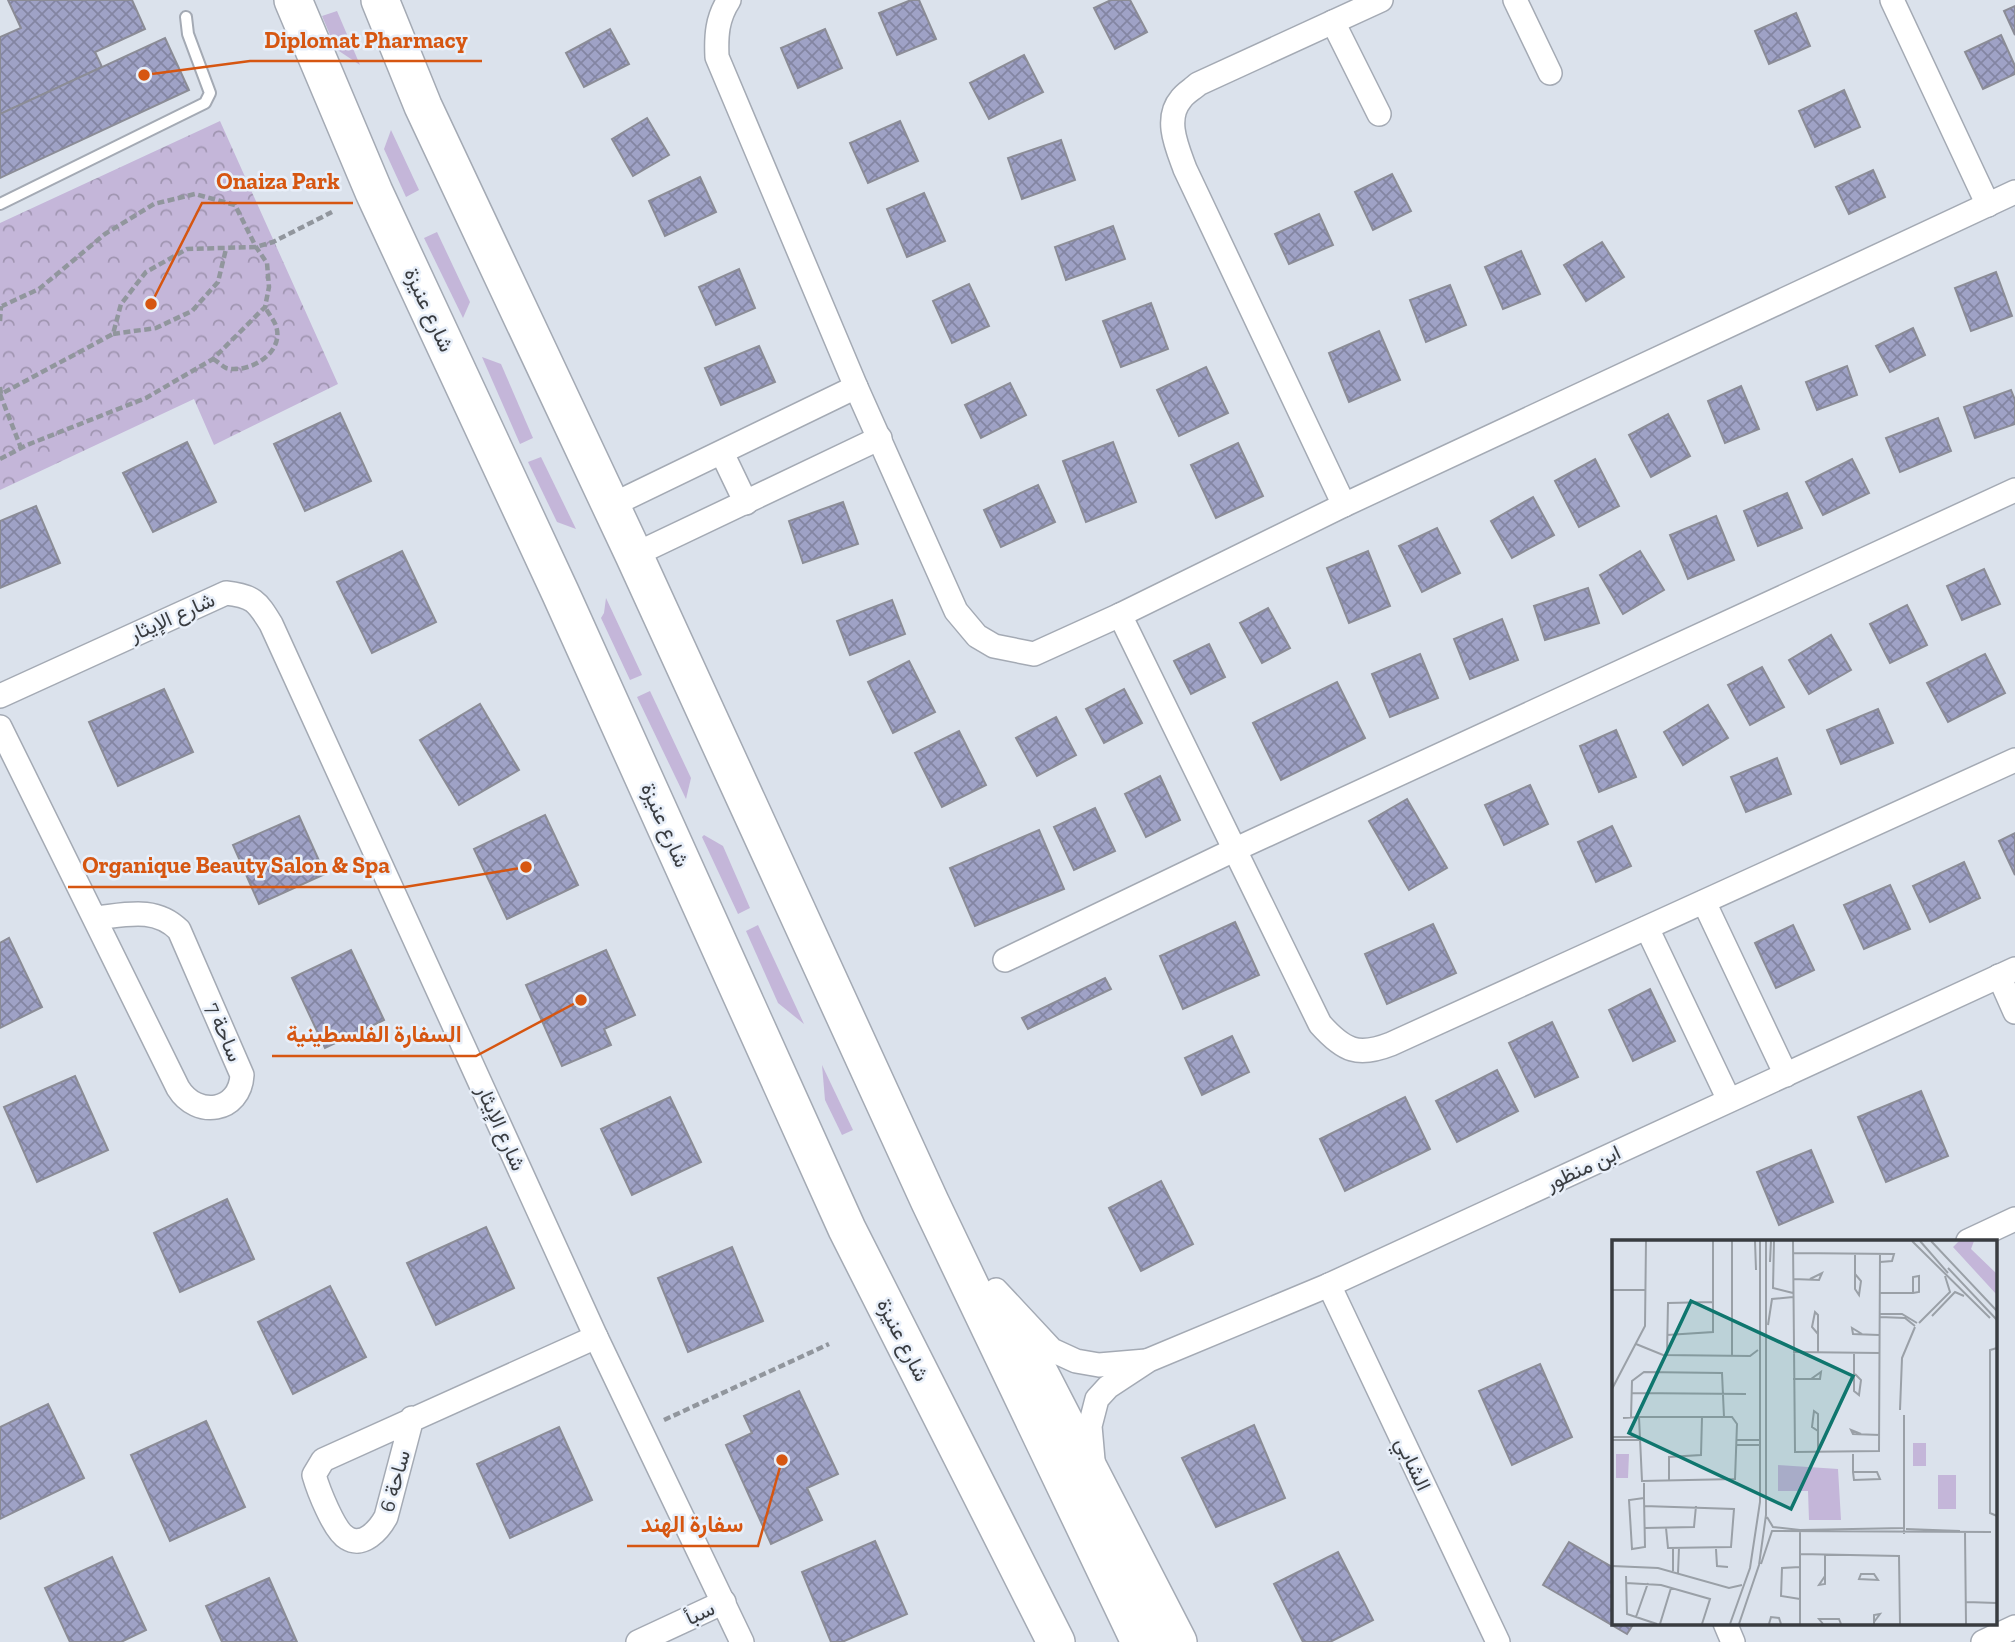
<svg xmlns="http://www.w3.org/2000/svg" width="2015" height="1642" font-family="'Zilla Slab',Vazirmatn,serif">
  <defs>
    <pattern id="park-crowns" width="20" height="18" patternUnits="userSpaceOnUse" patternTransform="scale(1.75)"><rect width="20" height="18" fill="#c4b6d9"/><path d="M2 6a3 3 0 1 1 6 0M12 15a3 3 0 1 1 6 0" fill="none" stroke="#a095b1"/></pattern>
    <pattern id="building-cross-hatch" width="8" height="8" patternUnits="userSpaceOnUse" patternTransform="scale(1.75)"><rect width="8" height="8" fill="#9fa2c6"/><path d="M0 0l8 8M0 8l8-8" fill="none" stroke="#8385a2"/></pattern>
  </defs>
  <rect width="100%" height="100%" fill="#dbe2ec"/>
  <g fill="#c4b6d9">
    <polygon points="337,11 360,65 336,49 322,16"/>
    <polygon points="391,130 419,190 406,197 384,149"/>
    <polygon points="437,232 470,302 463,318 424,238"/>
    <polygon points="482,357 501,364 533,438 520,444"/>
    <polygon points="541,457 576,529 557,522 528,462"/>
    <polygon points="606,598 642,675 630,680 601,618 604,613"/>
    <polygon points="650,691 691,778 686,799 637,697"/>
    <polygon points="704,835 723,846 750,908 738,914 702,837"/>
    <polygon points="758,925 804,1024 778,1003 746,931"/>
    <polygon points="822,1065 853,1130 842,1135 825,1100"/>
  </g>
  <polygon fill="url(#park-crowns)" points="220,121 338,384 214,445 194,399 0,490 0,223"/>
  <g fill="url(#building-cross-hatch)" stroke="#8b8c96" stroke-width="2">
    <polygon points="8,0 132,0 145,29 95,52 102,67 0,114 0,37 21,28"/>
    <polygon points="911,0 919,0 936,39 897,55 879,13"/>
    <polygon points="1111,0 1130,0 1147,32 1115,49 1094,8"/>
    <polygon points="2015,6 2015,35 2004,11"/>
    <polygon points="1796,13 1810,46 1769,64 1755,31"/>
    <polygon points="610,29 629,64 584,87 566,53"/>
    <polygon points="825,29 842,68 798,88 781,48"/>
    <polygon points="2001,35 2015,66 2015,74 1983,89 1965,52"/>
    <polygon points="165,38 189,90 0,178 0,114"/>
    <polygon points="1024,55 1043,92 989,119 970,83"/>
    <polygon points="1844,90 1860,127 1815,147 1799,111"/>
    <polygon points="647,118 669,155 633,176 612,139"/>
    <polygon points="900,121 918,161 868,183 850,143"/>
    <polygon points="1061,140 1075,180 1022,199 1008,158"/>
    <polygon points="1873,170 1885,197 1849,214 1836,187"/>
    <polygon points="1392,174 1411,211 1373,230 1355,192"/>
    <polygon points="700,177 716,212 665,236 649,201"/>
    <polygon points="924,193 945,241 907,257 887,209"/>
    <polygon points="1319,214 1333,245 1289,264 1275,234"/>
    <polygon points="1113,226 1125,259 1066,280 1055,247"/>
    <polygon points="1602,242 1624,277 1586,301 1564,265"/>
    <polygon points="1521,251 1540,294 1503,309 1485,267"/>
    <polygon points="739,269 755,308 716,325 699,287"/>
    <polygon points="1996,272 2012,316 1971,331 1955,288"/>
    <polygon points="969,284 989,326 952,343 933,301"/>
    <polygon points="1450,285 1466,325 1426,342 1410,300"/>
    <polygon points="1151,303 1168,349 1121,367 1103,321"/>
    <polygon points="1913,328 1925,355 1890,372 1876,346"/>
    <polygon points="1379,331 1400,380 1349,402 1329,353"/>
    <polygon points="759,346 775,382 721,405 705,368"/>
    <polygon points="1847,366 1857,395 1817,410 1806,382"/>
    <polygon points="1206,367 1228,413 1179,436 1157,390"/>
    <polygon points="1010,383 1026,415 981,438 965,405"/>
    <polygon points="1741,386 1759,429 1725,443 1708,401"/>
    <polygon points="2011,390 2015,400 2015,424 1975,438 1964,407"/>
    <polygon points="340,413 371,481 305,511 274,444"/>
    <polygon points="1668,414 1690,456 1651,477 1629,435"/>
    <polygon points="1938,418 1951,451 1900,472 1886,438"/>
    <polygon points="187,442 216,502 153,532 123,473"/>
    <polygon points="1113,442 1136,502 1086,522 1063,461"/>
    <polygon points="1238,443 1263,496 1216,518 1191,465"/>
    <polygon points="1595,459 1619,506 1579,527 1555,481"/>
    <polygon points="1852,459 1869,493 1823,515 1806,482"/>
    <polygon points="1038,485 1055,522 1001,547 984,510"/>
    <polygon points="1787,493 1802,528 1758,546 1744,511"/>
    <polygon points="1533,497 1554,535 1512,558 1491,521"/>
    <polygon points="843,502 858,544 803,563 789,521"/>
    <polygon points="36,506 60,563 0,588 0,521"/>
    <polygon points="1716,516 1734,560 1688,579 1670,535"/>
    <polygon points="1437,528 1460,573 1422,592 1399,546"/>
    <polygon points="402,551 436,622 372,653 337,582"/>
    <polygon points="1368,551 1390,606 1349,623 1327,568"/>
    <polygon points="1640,551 1664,590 1623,614 1600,575"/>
    <polygon points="1984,569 2000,604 1962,620 1947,586"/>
    <polygon points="1588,588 1599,623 1545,640 1534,606"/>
    <polygon points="892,600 905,634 850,655 837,621"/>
    <polygon points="1907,605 1927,645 1890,663 1870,624"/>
    <polygon points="1268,608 1290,648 1262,663 1240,623"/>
    <polygon points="1502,619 1518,660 1470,679 1454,639"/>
    <polygon points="1831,635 1851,670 1809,694 1789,660"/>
    <polygon points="1209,644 1225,677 1191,694 1174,661"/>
    <polygon points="1420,654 1438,698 1390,717 1372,674"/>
    <polygon points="1985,654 2005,693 1948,722 1927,683"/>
    <polygon points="909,661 935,712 893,733 868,682"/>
    <polygon points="1762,667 1784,707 1750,725 1728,685"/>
    <polygon points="1337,682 1365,738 1281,780 1253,723"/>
    <polygon points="164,689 193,752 118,786 89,722"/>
    <polygon points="1124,689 1142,723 1104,743 1086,709"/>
    <polygon points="480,704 519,770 459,805 420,740"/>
    <polygon points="1708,705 1728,738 1683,765 1664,732"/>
    <polygon points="1878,709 1893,743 1841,764 1827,730"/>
    <polygon points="1056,717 1076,755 1037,776 1016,738"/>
    <polygon points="1616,730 1636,777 1599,792 1580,746"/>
    <polygon points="959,731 986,785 942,807 915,753"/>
    <polygon points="1777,758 1791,794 1746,812 1731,777"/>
    <polygon points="1160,776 1180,820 1146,837 1125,794"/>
    <polygon points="1530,785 1548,824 1504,845 1485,805"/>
    <polygon points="1407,799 1447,868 1409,890 1369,821"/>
    <polygon points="1095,808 1115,851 1074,870 1054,827"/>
    <polygon points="545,815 578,885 507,919 474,849"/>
    <polygon points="299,816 325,874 259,904 233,845"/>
    <polygon points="1612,826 1631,866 1596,882 1578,842"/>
    <polygon points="1039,830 1064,889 975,926 950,868"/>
    <polygon points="2015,833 2015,875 1999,841"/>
    <polygon points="1964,862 1980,898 1930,922 1913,886"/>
    <polygon points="1890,885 1910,929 1864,949 1844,905"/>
    <polygon points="1235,922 1259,975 1183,1009 1160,956"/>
    <polygon points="1433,924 1456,973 1387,1004 1365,954"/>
    <polygon points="1793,925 1814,970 1776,988 1755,943"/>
    <polygon points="9,938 42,1007 0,1028 0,943"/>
    <polygon points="351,950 384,1020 325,1048 292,978"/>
    <polygon points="606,950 635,1015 604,1029 611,1045 562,1066 526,985"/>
    <polygon points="1105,978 1111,989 1028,1029 1022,1018"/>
    <polygon points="1650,989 1675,1041 1633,1061 1609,1010"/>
    <polygon points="1552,1022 1578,1077 1535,1097 1509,1043"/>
    <polygon points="1232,1036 1249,1072 1202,1095 1185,1058"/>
    <polygon points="1497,1070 1518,1111 1457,1142 1436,1101"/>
    <polygon points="75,1076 108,1150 37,1182 4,1107"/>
    <polygon points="1921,1091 1948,1156 1886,1182 1858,1117"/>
    <polygon points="670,1097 701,1162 632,1195 601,1129"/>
    <polygon points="1405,1097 1430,1149 1345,1191 1320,1139"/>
    <polygon points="1811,1150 1833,1202 1779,1225 1757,1172"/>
    <polygon points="1161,1181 1193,1244 1141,1271 1109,1208"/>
    <polygon points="227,1199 254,1259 180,1292 154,1233"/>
    <polygon points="486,1227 514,1288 436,1325 407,1263"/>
    <polygon points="732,1247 763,1321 688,1352 658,1278"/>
    <polygon points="330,1286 366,1357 293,1394 258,1322"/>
    <polygon points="1540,1364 1572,1437 1512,1465 1479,1391"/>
    <polygon points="799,1391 838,1474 807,1488 822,1520 771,1544 726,1445 752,1433 744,1416"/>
    <polygon points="48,1404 84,1478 0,1519 0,1427"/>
    <polygon points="206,1421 245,1507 170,1541 131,1455"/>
    <polygon points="1254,1425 1285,1498 1216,1527 1182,1458"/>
    <polygon points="559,1427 592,1500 510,1538 477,1464"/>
    <polygon points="875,1541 907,1614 842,1642 831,1642 802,1572"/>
    <polygon points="1569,1542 1614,1568 1614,1623 1634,1623 1627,1634 1543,1585"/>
    <polygon points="1338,1552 1373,1620 1330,1642 1303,1642 1274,1584"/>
    <polygon points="112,1557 146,1630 121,1642 70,1642 45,1588"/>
    <polygon points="269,1578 297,1642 222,1642 206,1606"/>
  </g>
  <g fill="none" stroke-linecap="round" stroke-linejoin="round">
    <defs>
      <polyline id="service" points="0,204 205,103 210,93 188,34 186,17"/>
      <g id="minor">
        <path d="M729 0C717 18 716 36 717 57L856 387 956 611 977 636 994 646 1034 654 1120 615 1344 505 2015 192"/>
        <polyline points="1515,0 1550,73"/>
        <polyline points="1892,0 1988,205"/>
        <polyline points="1333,22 1379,114"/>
        <polyline points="722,453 746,503"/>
        <path d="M1344 505 1185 169C1177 147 1164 119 1181 99 1185 93 1193 89 1198 84L1381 0"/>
        <polyline points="610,506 856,387"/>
        <polyline points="634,555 880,438"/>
        <path d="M1120 615 1320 1024C1344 1051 1358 1057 1391 1044L2015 760"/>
        <path d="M0 696 226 593C253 596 257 601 271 624L596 1337 742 1642"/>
        <path d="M0 727 178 1088C197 1119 240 1112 242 1075L179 930C155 906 125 915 95 918"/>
        <polyline points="1704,902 1786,1075"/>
        <polyline points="1647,928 1729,1100"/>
        <polyline points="1005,960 1236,849 2015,490"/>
        <polyline points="1999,976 2015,1012"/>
        <polyline points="1968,1241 2015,1219"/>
        <polyline points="1329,1285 1498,1642"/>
        <polyline points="996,1290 1052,1350 1076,1361 1099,1365 1146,1361"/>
        <path d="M412 1418 386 1517C379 1530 363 1548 347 1538 334 1531 318 1489 314 1475L323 1460 596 1337"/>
        <polyline points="1093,1460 1090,1426 1097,1399 1108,1387 1149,1360 1329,1285 2015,969"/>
        <polyline points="1725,1623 1733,1642"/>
        <polyline points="638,1642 724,1602"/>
        <polyline points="1983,1642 2015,1627"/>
      </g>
      <g id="trunk">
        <polyline points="293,0 374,192 560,592 847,1229 1056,1642"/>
        <polyline points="380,0 423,106 634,555 930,1202 1140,1642"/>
        <polyline points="1014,1324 1178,1642"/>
      </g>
    </defs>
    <use href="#service" stroke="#a4aab4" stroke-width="14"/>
    <use href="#minor" stroke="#a4aab4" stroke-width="26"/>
    <use href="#trunk" stroke="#a4aab4" stroke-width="40"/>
    <g stroke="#91969d" stroke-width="4.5" stroke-dasharray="7 3.5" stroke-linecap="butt">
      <polyline points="0,321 1,306"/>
      <polyline points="113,334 156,328 192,311 218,282 226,249"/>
      <path d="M213 359C217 361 222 366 226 368 249 374 285 353 276 326 274 320 268 313 265 307"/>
      <polyline points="0,387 1,394 113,334 121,304 146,272 187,249 256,247 273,242 332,212"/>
      <polyline points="0,394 21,448"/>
      <polyline points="0,459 27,445 146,398 182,377 213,359 265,307 269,287 267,263 256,247 235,205 195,194 154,204 105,234 39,289 2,306"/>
      <polyline points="664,1420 829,1344"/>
    </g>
    <use href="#service" stroke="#fff" stroke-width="10"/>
    <use href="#minor" stroke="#fff" stroke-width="23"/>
    <use href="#trunk" stroke="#fff" stroke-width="37"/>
  </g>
  <g text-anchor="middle" stroke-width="5" stroke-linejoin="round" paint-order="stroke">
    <g font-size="21" fill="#393c40" stroke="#e8eff9">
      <text transform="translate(429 310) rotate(65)" y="7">شارع عنيزة</text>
      <text transform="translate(172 617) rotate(-24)" y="7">شارع الإيثار</text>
      <text transform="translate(665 825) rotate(66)" y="7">شارع عنيزة</text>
      <text transform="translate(224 1032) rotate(67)" y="7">ساحة 7</text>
      <text transform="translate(501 1128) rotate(66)" y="7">شارع الإيثار</text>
      <text transform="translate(1583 1168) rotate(-25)" y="7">ابن منظور</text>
      <text transform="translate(903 1340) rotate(63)" y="7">شارع عنيزة</text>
      <text transform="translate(1413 1464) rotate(65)" y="7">الشابي</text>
      <text transform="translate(395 1481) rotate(-74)" y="7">ساحة 6</text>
      <text transform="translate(700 1613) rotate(-25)" y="7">سبأ</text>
    </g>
  </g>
  <g transform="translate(1612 1240)">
    <rect width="385" height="385" fill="#dbe2ec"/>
    <path d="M347 1H362L359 9 385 34V55L341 7ZM301 203H314V226H301ZM4 214H17L16 238H4ZM326 235H344V269H326Z" fill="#c4b6d9"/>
    <path d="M166 225 226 229 229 280H197L196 251H166Z" fill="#c4b6d9"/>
    <path fill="none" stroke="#9aa0a7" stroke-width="2" d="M120 1V115M143 1 144 30M162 1 161 48 181 53M181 1 183 212 267 211 268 13M300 1 378 78M308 1 336 33M319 1 385 71M181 13 282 14 280 21 268 22M243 13V49L247 55 249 41 243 34M158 22 159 1M336 28 385 80M181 39 207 40 210 33 198 39M0 50H33M268 53H301L307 52V36L301 37V53M268 74H290L305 83M320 76 343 52 352 56M268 77 293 78 303 86M0 78V104M307 83 338 52 333 36M156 85 160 59 181 57M206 94 200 87 203 72 206 75V112M250 94 240 88 241 94 267 95M55 95 101 92V1M24 104 51 115 138 116 146 110M385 108 378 110V273L385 276M181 112 268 113M242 113V151L247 155 249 140 243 134M55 115 56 63 101 62M181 139H208L209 132 199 139M0 149 33 86 34 1M19 153 134 154M288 170 290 118 303 87M292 175V294M11 178 27 177H120L125 184 123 239 30 241 27 177M19 178 20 141 32 132 110 133 112 177M206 191 200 187 202 171 206 174V212M249 194 239 190 241 194 268 195M0 197H27M0 200H27M125 200H147M125 205H147M241 232H265L268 239 242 240 241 232V214M57 242V217L89 215 90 177M32 243V258L33 307 20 309 17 260 32 258M32 266 122 269 119 307 56 308 54 288M155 277 161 287 188 290 293 288M33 288 82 287 84 266M294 289 348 291M353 292 354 384M104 309 105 326 116 327M188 314 287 316 288 384M149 324 160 291 379 292M0 326 46 328 117 348 130 345M188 327 170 328 169 356 188 359M61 331V308M66 333 67 308M249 334H262L266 340 247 339ZM14 336 15 374 45 384M213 336 207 345 213 344V314M14 343 49 345 98 359 90 384M354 362 385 363M24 377 36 343M262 382 268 374 262 375V384M48 384 59 348M118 384 138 328 148 262V1M127 384 147 325 154 275V1M157 384 159 377 167 378 169 384M188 384V292M211 384 207 379H227L229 384"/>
    <path fill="#0f766e" fill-opacity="0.15" stroke="#0f766e" stroke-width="3.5" d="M79 61 241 136 179 269 17 193Z"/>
    <rect width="385" height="385" fill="none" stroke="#393c40" stroke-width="3.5"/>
  </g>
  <path fill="none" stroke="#d65611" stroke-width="2.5" d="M144 75L250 61H482M151 304L202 203H353M526 867L405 887H68M581 1000L476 1056H272M782 1460L758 1546H627"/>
  <g fill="#d65611" stroke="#e8eff9" stroke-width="2.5">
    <circle cx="144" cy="75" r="7"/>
    <circle cx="151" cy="304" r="7"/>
    <circle cx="526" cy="867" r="7"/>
    <circle cx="581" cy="1000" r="7"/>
    <circle cx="782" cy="1460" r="7"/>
  </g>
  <g font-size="23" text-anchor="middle" font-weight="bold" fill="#d65611" stroke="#e8eff9" stroke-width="5" stroke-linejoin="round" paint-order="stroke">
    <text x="366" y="48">Diplomat Pharmacy</text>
    <text x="278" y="189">Onaiza Park</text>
    <text x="236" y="873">Organique Beauty Salon &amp; Spa</text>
    <text x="374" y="1042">السفارة الفلسطينية</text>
    <text x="692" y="1532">سفارة الهند</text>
  </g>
</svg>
